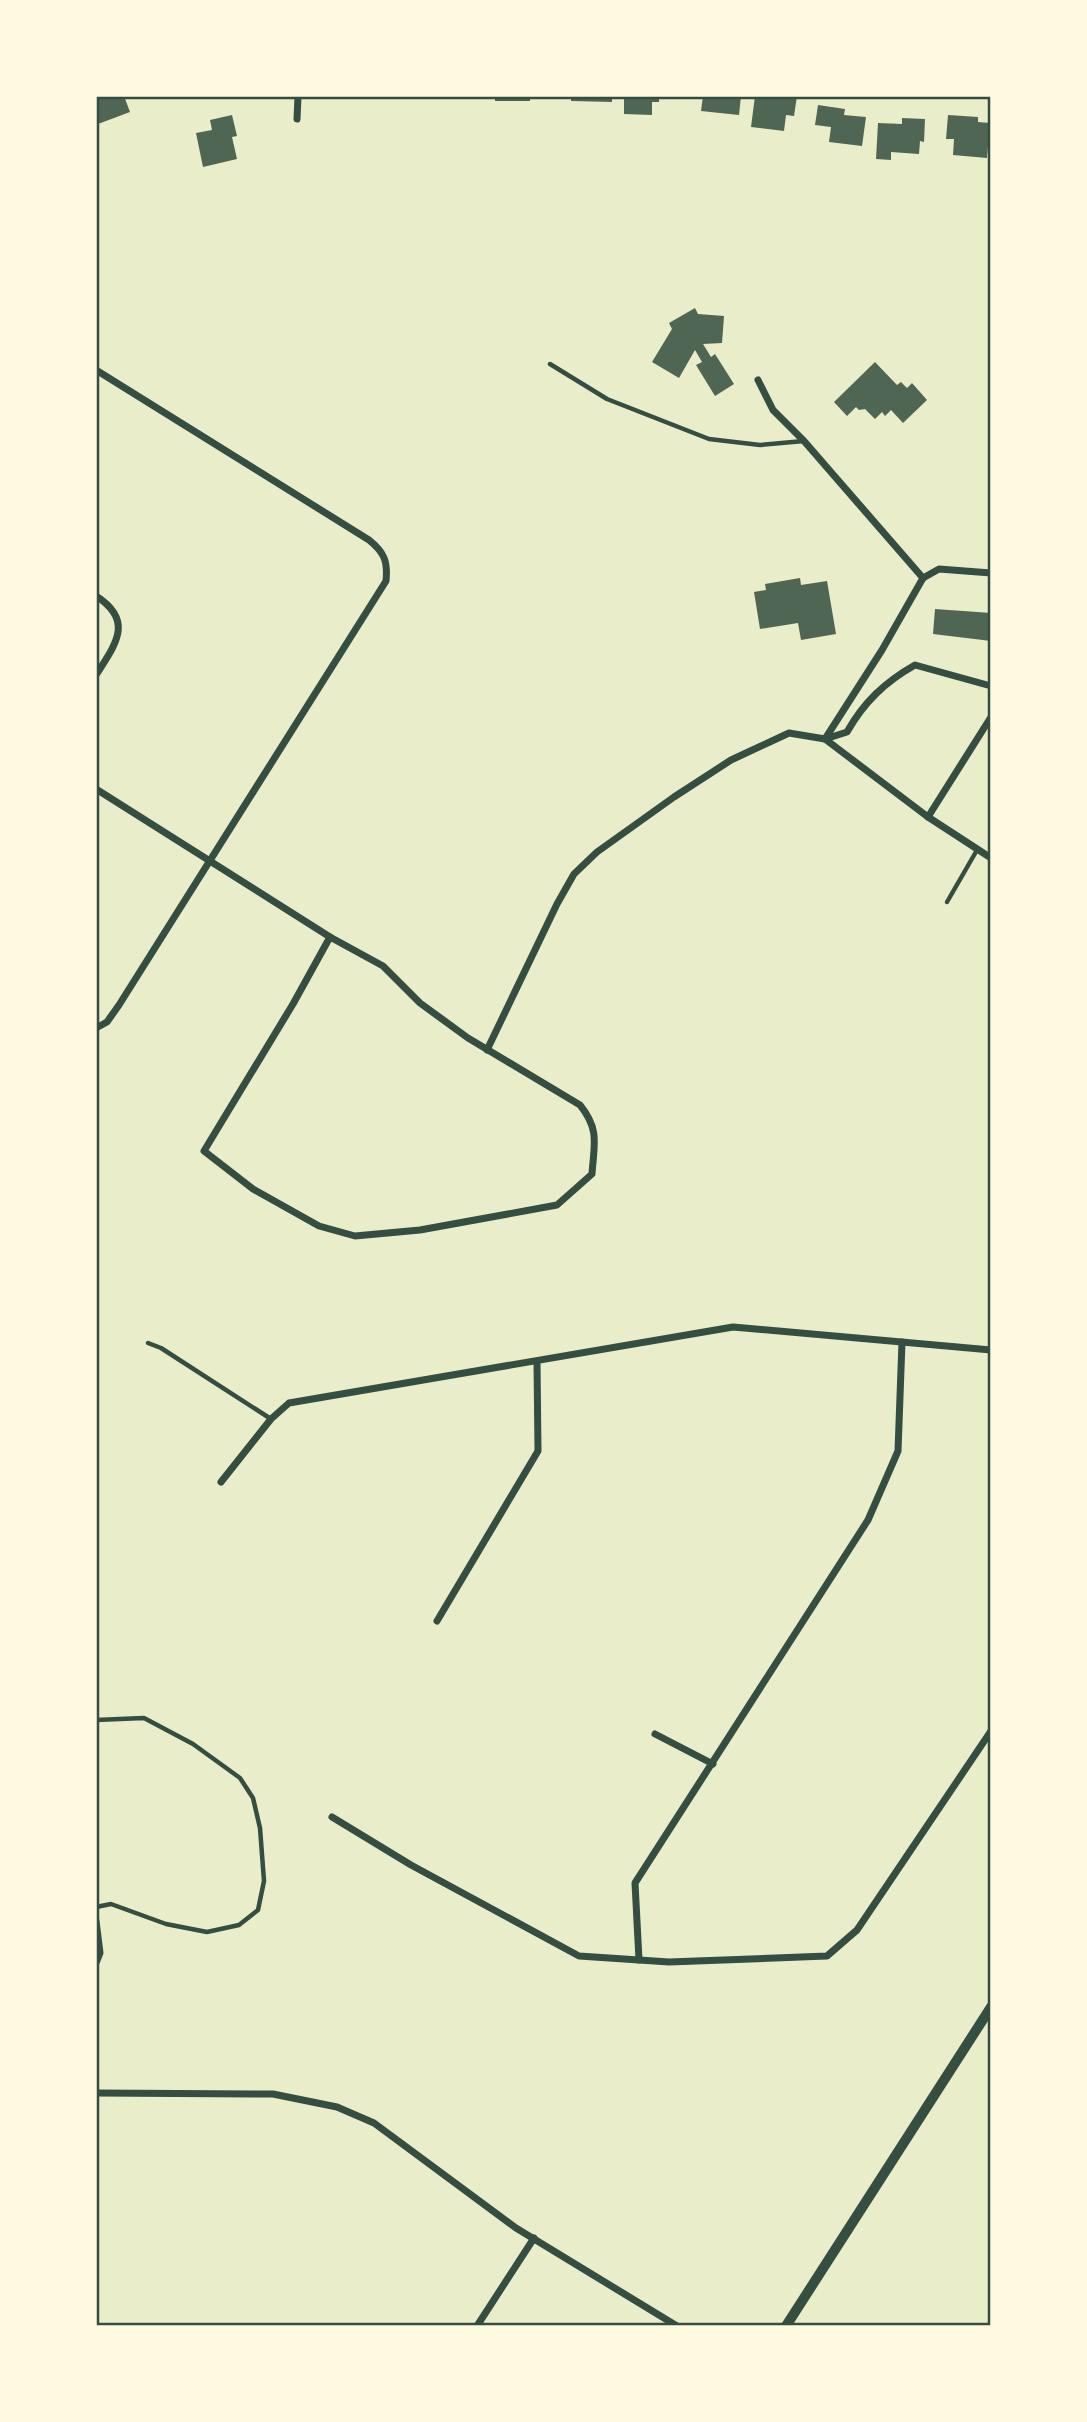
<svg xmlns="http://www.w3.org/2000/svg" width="1087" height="2422" font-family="'IBM Plex Sans',sans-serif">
  <rect width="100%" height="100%" fill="#e9edc9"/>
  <g fill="#4f6655">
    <polygon points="96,96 124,96 130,112 98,124"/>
    <rect x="495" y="96" width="35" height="5"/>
    <polygon points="571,96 612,96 612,102 571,101"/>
    <polygon points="624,96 659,96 659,102 652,102 652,115 624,114"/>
    <polygon points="703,96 741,96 739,115 701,111"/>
    <polygon points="755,96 797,96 794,116 786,115 784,131 751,127"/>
    <polygon points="818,105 845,109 844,115 866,117 862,146 829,142 831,127 815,125"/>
    <polygon points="232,115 237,136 232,137 237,159 203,167 196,133 212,130 210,120"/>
    <polygon points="948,115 978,117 978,122 990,123 987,158 953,155 954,139 946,139"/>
    <polygon points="902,118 925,119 924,142 920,141 919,154 891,152 891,160 876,159 878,123 902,124"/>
    <polygon points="695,308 698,314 724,316 722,343 703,344 711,357 715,354 734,384 715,396 696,365 702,362 695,350 679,378 652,362 672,329 669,323"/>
    <polygon points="875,362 897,385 901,382 907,388 912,383 927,400 903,423 891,410 885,416 882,412 875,419 865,409 859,410 856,407 847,416 834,402"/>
    <polygon points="800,578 801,585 827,581 836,634 801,640 798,623 760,629 754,592 766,590 765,584"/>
    <polygon points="935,609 991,613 991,641 933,634"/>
  </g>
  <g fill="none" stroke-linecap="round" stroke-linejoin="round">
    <g stroke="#344e41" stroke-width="4.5">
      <polyline points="550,364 607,399 709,439 760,445 804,441"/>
      <polyline points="947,902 977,850"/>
      <polyline points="148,1343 161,1348 271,1419"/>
      <polyline points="96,1720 144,1718 193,1744 240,1778 253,1798 260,1828 264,1881 258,1910 239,1925 207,1932 166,1924 111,1904 96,1907"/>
    </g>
    <g stroke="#344e41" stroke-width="7">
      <polyline points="297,119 298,96"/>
      <path d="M96 370 369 540C384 552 388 561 386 581L119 1005 107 1022 96 1028"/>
      <polyline points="758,380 773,410 804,441 923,578"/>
      <polyline points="923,578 939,569 991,573"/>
      <path d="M96 596C135 621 115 645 96 675"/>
      <path d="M825 739 847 732C864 702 885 682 915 665L991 686"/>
      <polyline points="825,739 882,650 923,578"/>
      <polyline points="96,789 330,937"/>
      <polyline points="928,817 991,717"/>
      <path d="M330 937 383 966 420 1003 468 1038 580 1105C600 1130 594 1144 592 1174L557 1205 420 1230 355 1236 319 1226 253 1189 204 1151 293 1004Z"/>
      <polyline points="487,1050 557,904 574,874 597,852 674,797 731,760 789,733 825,739 928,817 991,858"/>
      <polyline points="221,1482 271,1419 289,1403 733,1327 991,1350"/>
      <polyline points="437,1621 538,1451 537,1362"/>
      <polyline points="655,1734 713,1764"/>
      <polyline points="332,1817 411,1865 579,1956 669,1962 827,1956 857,1930 991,1731"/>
      <polyline points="96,1921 100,1953 96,1963"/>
      <polyline points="639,1960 635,1883 868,1520 898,1451 902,1342"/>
      <polyline points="96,2093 273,2094 337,2107 374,2123 516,2228 677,2326"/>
      <polyline points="477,2326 534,2238"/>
    </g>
    <polyline stroke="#344e41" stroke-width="10" points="786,2326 991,2007"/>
  </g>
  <rect width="1087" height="2422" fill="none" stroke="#fefae0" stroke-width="196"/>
  <rect x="98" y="98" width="891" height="2226" fill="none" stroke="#344e41" stroke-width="2.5"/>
</svg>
